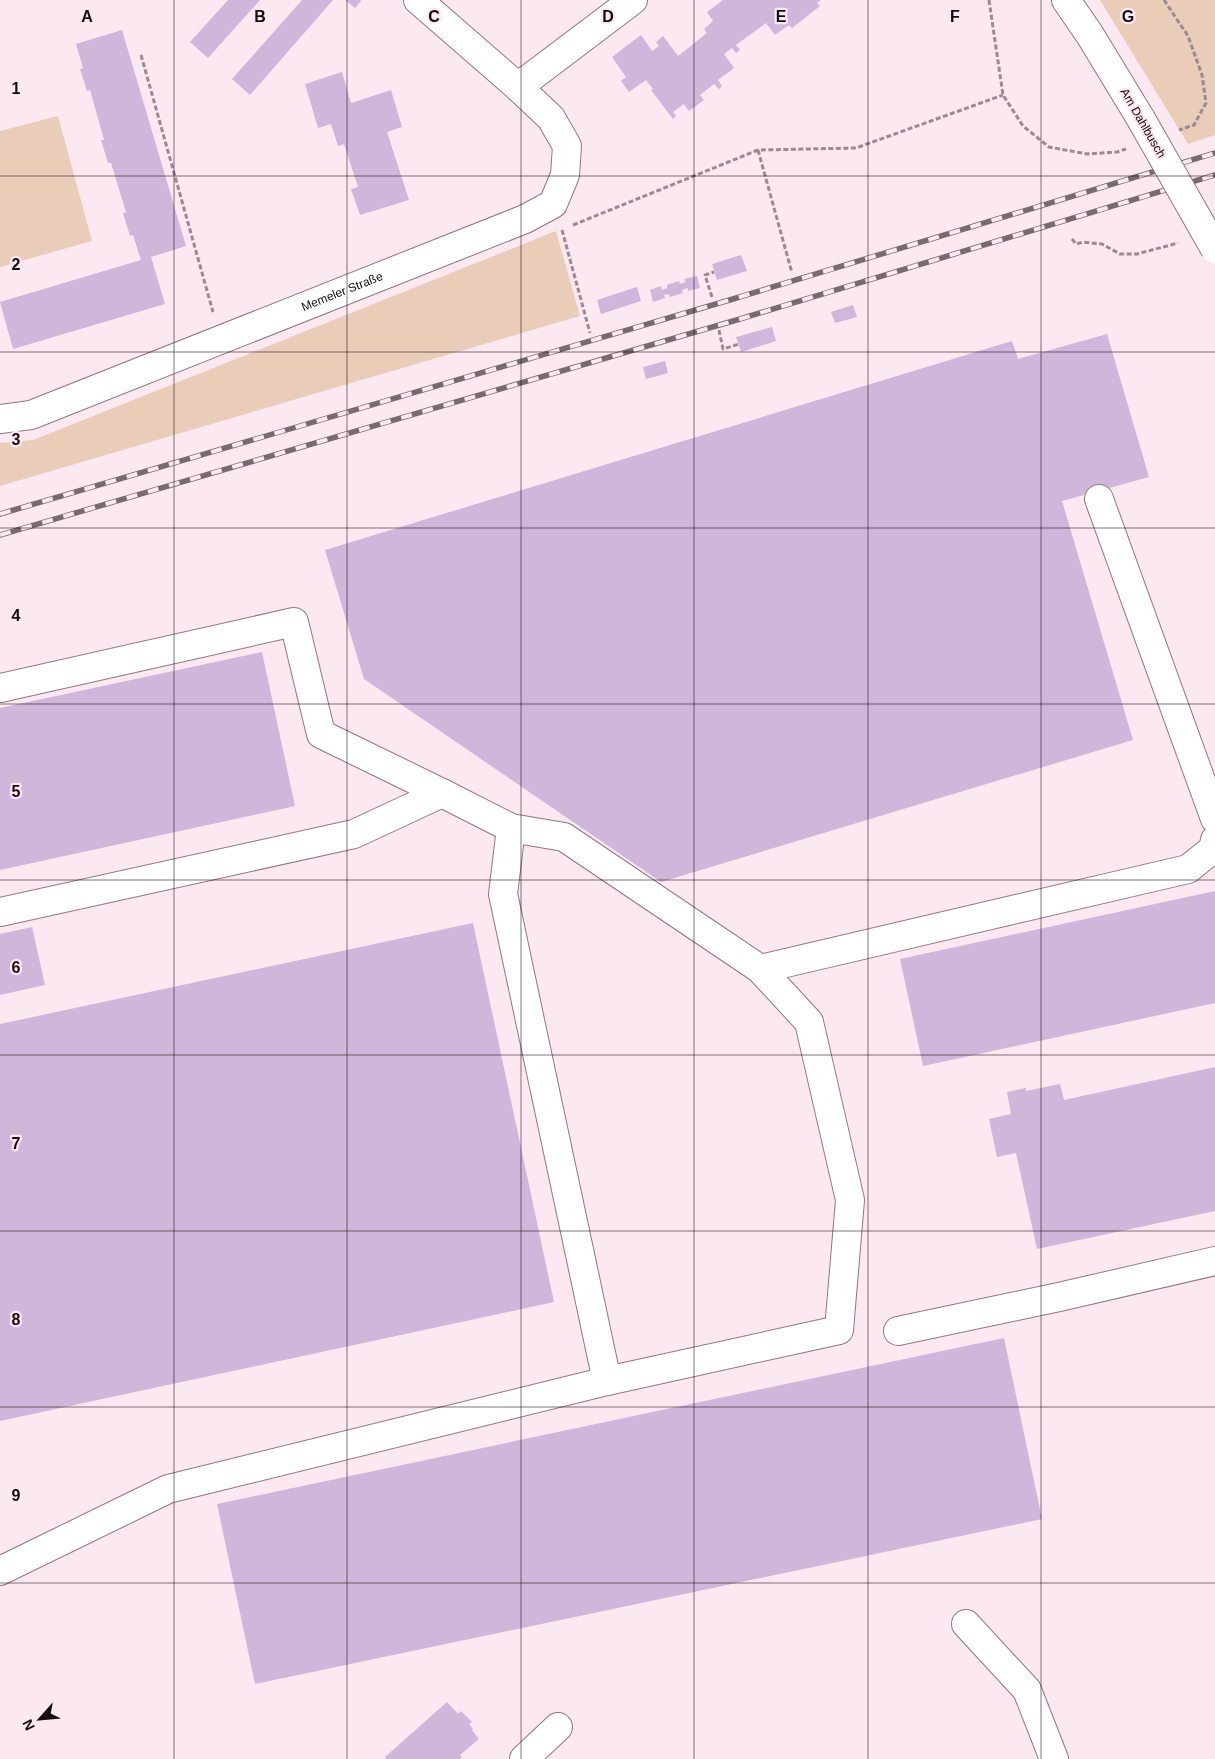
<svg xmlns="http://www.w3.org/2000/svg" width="1215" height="1759" font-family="Arial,sans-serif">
  <rect width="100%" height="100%" fill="#fce8f0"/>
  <g fill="#e9cdb9">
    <polygon points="1100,0 1215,0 1215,135 1188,144"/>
    <polygon points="58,116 92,241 0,267 0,131"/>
    <polygon points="556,231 580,316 0,486 0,443 33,440"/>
  </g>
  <g fill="#cfb6da">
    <polygon points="228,0 260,0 208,58 190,42"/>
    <polygon points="302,0 333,0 250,95 232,79"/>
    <polygon points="345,0 360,0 361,1 355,8"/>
    <polygon points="723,0 821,0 817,3 820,6 792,28 789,25 775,35 766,23 736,45 740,50 736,53 732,48 724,54 734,68 718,80 722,86 719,89 714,84 700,95 704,100 689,111 684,104 673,112 676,116 673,119 651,90 653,89 646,80 629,92 621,81 626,77 612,57 641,35 652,51 659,46 656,42 663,36 678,56 707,33 704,29 713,21 707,12"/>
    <polygon points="122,30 186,246 151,257 165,304 13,349 0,302 141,260 133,235 130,236 123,213 126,212 111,163 108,163 101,140 104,140 90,90 87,91 80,69 83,68 76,44"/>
    <polygon points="342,72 351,103 391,90 402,127 387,132 409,200 360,215 351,189 358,187 344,144 338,146 331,124 318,128 305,84"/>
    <polygon points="741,255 747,271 717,280 712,264"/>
    <polygon points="697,276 700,288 688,291 688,288 682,290 683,293 670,297 669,294 664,295 665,298 653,302 650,290 661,286 662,290 667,288 667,285 679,281 680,284 686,282 684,279"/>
    <polygon points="637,287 641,301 601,314 597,300"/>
    <polygon points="853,305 857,317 835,323 831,312"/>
    <polygon points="772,327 776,341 741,352 736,337"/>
    <polygon points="1107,334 1149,477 1062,501 1133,740 661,882 364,679 325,550 1012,341 1018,359"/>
    <polygon points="665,361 668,373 646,379 643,367"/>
    <polygon points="262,652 295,806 0,870 0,708"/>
    <polygon points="1215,891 1215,1003 923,1066 900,959"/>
    <polygon points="473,923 554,1302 0,1421 0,1024"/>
    <polygon points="32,927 45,985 0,995 0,934"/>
    <polygon points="1215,1067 1215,1211 1037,1249 1016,1153 997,1157 989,1119 1011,1114 1007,1092 1026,1088 1026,1091 1060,1084 1064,1100"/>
    <polygon points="1004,1338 1042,1519 255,1684 217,1504"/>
    <polygon points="447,1702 458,1714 461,1711 472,1722 469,1724 473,1729 472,1730 479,1739 460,1755 462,1757 460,1759 386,1759 385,1757"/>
  </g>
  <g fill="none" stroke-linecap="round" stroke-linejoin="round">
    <defs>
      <g id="minor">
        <polyline points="1066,0 1090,35 1141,119"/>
        <polyline points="518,87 633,0"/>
        <path id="s1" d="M0 419 31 415 525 219 553 204 565 175 567 146 551 118 518 87 418 0"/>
        <polyline points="1099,499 1215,819"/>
        <polyline points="0,688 294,622 321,734 442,793"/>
        <polyline points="511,828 503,894 607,1381 839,1330 850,1200 809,1022 760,969"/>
        <polyline points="0,912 354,834 442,793 511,828 564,837 760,969 1188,869 1213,849 1215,840"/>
        <polyline points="898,1331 1059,1297 1215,1261"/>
        <polyline points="0,1571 168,1489 607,1381"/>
        <polyline points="966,1624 1027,1690 1054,1759"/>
        <polyline points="524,1759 558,1727"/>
      </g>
    </defs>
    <use href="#minor" stroke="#937583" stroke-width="30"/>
    <g stroke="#9a8a91" stroke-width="3" stroke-dasharray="5 2.5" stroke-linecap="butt">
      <polyline points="989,0 1003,95 1023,126 1049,147 1087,154 1117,152 1126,149"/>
      <polyline points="1164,0 1188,36 1202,75 1206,103 1194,125 1179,130"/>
      <polyline points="141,55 213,312"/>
      <polyline points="758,150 792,273"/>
      <polyline points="573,225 758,150 856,148 1003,95"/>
      <polyline points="562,230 590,333"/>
      <polyline points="1072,239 1076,244 1083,242 1102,244 1120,254 1137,254 1178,243"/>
      <polyline points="712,297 705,275 714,272"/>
      <polyline points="719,330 723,349 739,344"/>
    </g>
    <use href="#minor" stroke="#fff" stroke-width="28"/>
    <defs>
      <g id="rail">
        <polyline points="0,514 733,299 1215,153"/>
        <polyline points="0,535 740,319 1215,175"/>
      </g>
    </defs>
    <use href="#rail" stroke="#796a70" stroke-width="5.5"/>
    <use href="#rail" stroke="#fce8f0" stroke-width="4" stroke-dasharray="11" stroke-linecap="butt"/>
    <defs>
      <polyline id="minor-bridge" points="1141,119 1215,249"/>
    </defs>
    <use href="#minor-bridge" stroke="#937583" stroke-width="30" stroke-linecap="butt"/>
    <use href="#minor-bridge" stroke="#fff" stroke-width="28"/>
  </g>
  <path fill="none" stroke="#150a0f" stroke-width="1" stroke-opacity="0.55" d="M174 0V1759M347 0V1759M521 0V1759M694 0V1759M868 0V1759M1041 0V1759M0 176H1215M0 352H1215M0 528H1215M0 704H1215M0 880H1215M0 1055H1215M0 1231H1215M0 1407H1215M0 1583H1215"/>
  <g text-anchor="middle" stroke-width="4.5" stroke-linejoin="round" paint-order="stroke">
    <g font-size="12" fill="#150a0f" stroke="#fce8f0">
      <text transform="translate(1143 123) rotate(60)" y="4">Am Dahlbusch</text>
      <text dy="4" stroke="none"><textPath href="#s1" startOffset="366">Memeler Straße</textPath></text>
    </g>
  </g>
  <g font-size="16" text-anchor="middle" font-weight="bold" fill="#150a0f" stroke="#fce8f0" stroke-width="4.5" stroke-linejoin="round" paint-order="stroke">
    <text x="87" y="22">A</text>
    <text x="260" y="22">B</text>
    <text x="434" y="22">C</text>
    <text x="608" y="22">D</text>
    <text x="781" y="22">E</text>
    <text x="955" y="22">F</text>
    <text x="1128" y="22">G</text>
    <text x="16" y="94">1</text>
    <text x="16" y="270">2</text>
    <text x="16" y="445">3</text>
    <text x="16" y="621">4</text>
    <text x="16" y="797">5</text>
    <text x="16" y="973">6</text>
    <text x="16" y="1149">7</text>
    <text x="16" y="1325">8</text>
    <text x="16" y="1501">9</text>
  </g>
  <g transform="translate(40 1719) rotate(243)" stroke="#fce8f0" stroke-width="4" paint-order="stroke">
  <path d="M0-4L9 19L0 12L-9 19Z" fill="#150a0f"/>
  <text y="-8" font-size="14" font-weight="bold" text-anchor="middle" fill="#150a0f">N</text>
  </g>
</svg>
